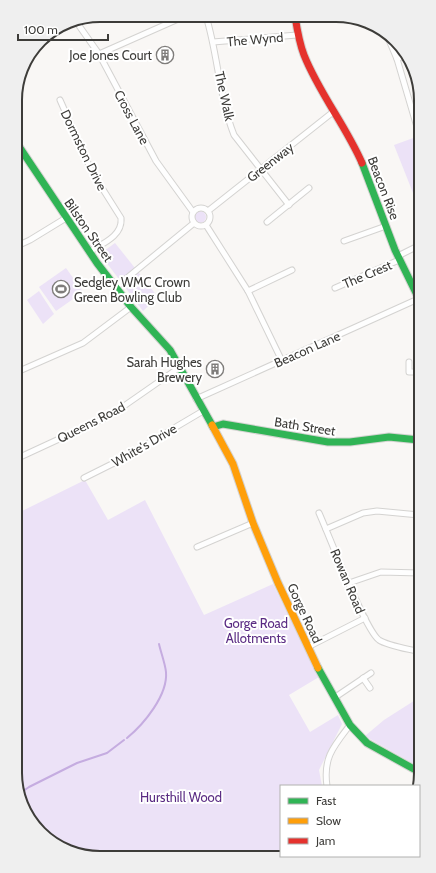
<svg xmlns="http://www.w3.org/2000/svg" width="436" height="873" font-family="Cabin,sans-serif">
  <rect width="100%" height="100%" fill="#f9f7f5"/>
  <g fill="#ece2f7">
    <polygon points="416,137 417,140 417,203 394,145"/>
    <circle cx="200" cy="217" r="6"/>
    <polygon points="115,243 158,297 143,311 100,254"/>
    <polygon points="66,268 83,292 56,311 39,287"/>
    <polygon points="39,291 54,314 43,324 27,300"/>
    <polygon points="85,480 108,520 145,500 204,615 273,584 319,677 289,695 310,732 338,715 342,724 319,770 322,786 281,786 281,855 89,857 44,837 19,800 18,513"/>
    <polygon points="420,697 421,768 365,736 384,720"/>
  </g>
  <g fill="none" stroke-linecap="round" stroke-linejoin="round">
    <g stroke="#c5ace0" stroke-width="2">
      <path d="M127 738C144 724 168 695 166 672 165 663 161 653 159 644"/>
      <polyline points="19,794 29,787 77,763 107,753 124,740"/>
    </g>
    <defs>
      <g id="street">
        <path d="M206 16C218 55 219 97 234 135L289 205"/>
        <polyline points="75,20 99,54 156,161 193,212"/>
        <polyline points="386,33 397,59 417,127"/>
        <polyline points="213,42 297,35"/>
        <polyline points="99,54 185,16"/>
        <polyline points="397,59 405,55"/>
        <path d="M60 100 92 172 121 218C123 236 102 244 89 252"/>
        <circle cx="201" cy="217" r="9"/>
        <polyline points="208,211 333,112"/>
        <polyline points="267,222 309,188"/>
        <polyline points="206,225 248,291 282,361"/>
        <polyline points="344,241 386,226"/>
        <polyline points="17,246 30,240 66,218"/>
        <polyline points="398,256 418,246"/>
        <polyline points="116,287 194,223"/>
        <polyline points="335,288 399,260"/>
        <polyline points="248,291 292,270"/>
        <polyline points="409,362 409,372 418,372"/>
        <polyline points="17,372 83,343 131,307"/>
        <polyline points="196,399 418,299"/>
        <polyline points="18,458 111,415 180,367"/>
        <polyline points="84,478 120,460 203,411"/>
        <path d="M319 513C329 535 365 630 379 640 388 646 409 649 420 652"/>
        <polyline points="326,529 363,513 377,511 419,515"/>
        <polyline points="197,547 253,523"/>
        <polyline points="349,583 381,572 420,573"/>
        <polyline points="308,647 365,618"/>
        <polyline points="363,678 370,688"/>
        <polyline points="334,698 371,673"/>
        <path d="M327 786C323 758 333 747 350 725"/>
      </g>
      <g id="fast">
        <polyline points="16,142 97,263 131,307 170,350 212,425"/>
        <polyline points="362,163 395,250 418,297"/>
        <polyline points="213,427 223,424 328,442 350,442 389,437 419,440"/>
        <polyline points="318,668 350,725 367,743 421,773"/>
      </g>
      <polyline id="slow" points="212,425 233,464 253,523 278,583 318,668"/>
      <path id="jam" d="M295 16C297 29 299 42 304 55 319 93 346 126 362 163"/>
    </defs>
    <use href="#street" stroke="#d4d3d1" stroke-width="7"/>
    <use href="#fast" stroke="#d4d3d1" stroke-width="9"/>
    <use href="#slow" stroke="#d4d3d1" stroke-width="9"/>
    <use href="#jam" stroke="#d4d3d1" stroke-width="9"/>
    <use href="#street" stroke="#fefefe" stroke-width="5"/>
    <use href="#fast" stroke="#30b455" stroke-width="7"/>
    <use href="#slow" stroke="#ff9f0a" stroke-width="7"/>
    <use href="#jam" stroke="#e5322d" stroke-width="7"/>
  </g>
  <defs>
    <symbol id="building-ring" viewBox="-11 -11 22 22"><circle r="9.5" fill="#fff" stroke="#7f7d7b" stroke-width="1.5"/><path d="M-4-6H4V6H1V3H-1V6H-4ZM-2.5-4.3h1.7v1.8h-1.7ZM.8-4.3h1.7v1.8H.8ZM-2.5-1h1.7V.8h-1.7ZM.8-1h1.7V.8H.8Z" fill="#7f7d7b"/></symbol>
    <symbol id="stadium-ring" viewBox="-11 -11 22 22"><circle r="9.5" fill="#fff" stroke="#7f7d7b" stroke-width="1.5"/><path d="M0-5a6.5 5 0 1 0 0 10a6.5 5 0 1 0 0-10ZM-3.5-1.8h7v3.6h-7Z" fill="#7f7d7b"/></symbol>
  </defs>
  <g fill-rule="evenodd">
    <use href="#building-ring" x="155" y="45" width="20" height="20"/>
    <use href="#stadium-ring" x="51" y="279" width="20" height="20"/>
    <use href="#building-ring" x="205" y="359" width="20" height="20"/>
  </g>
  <g text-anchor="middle" stroke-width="4" stroke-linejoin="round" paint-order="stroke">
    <g font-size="13" fill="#3d3c39" stroke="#fff">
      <text transform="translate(255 39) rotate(-5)" y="5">The Wynd</text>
      <text transform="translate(225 96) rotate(78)" y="5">The Walk</text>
      <text transform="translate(132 117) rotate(62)" y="5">Cross Lane</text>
      <text transform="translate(84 150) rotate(64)" y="5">Dormston Drive</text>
      <text transform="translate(270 162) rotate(-38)" y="5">Greenway</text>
      <text transform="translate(384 188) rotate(69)" y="5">Beacon Rise</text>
      <text transform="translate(89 230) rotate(55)" y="5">Bilston Street</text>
      <text transform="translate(367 274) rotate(-23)" y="5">The Crest</text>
      <text transform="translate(307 349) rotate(-24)" y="5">Beacon Lane</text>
      <text transform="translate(91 422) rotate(-27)" y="5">Queens Road</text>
      <text transform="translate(305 426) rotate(9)" y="5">Bath Street</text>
      <text transform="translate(144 445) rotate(-30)" y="5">White's Drive</text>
      <text transform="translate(348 581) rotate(67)" y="5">Rowan Road</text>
      <text transform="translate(305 613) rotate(65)" y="5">Gorge Road</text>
    </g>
    <g font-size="13" fill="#3d3c39" stroke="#fff" text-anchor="end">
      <text x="152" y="60">Joe Jones Court</text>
      <text x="74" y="287" text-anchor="start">Sedgley WMC Crown<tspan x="74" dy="15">Green Bowling Club</tspan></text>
      <text x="202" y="367">Sarah Hughes<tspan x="202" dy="15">Brewery</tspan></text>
    </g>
    <g font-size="13" fill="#5a2b83" stroke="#fff">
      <text x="256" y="628">Gorge Road<tspan x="256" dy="15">Allotments</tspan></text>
      <text x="181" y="802">Hursthill Wood</text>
    </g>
  </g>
  <path d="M0 0H436V873H0ZM100 22H336A78 78 0 0 1 414 100V773A78 78 0 0 1 336 851H100A78 78 0 0 1 22 773V100A78 78 0 0 1 100 22Z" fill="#efefef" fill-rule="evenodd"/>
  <path fill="none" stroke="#3d3c39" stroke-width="2" d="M100 22H336A78 78 0 0 1 414 100V773A78 78 0 0 1 336 851H100A78 78 0 0 1 22 773V100A78 78 0 0 1 100 22Z"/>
  <rect x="280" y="785" width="140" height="72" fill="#ffffff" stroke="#b1b1b0"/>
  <rect x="288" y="798" width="20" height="6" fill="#30b455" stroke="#b1b1b0"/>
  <text x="316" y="805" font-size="12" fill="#3d3c39">Fast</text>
  <rect x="288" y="818" width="20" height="6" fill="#ff9f0a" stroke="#b1b1b0"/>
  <text x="316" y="825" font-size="12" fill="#3d3c39">Slow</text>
  <rect x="288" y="838" width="20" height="6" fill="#e5322d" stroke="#b1b1b0"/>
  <text x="316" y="845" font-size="12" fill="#3d3c39">Jam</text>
  <path d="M18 34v6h90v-6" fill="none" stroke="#3d3c39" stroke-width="2"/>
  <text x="24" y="34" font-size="12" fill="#3d3c39" stroke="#ffffff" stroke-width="3" paint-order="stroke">100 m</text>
</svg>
